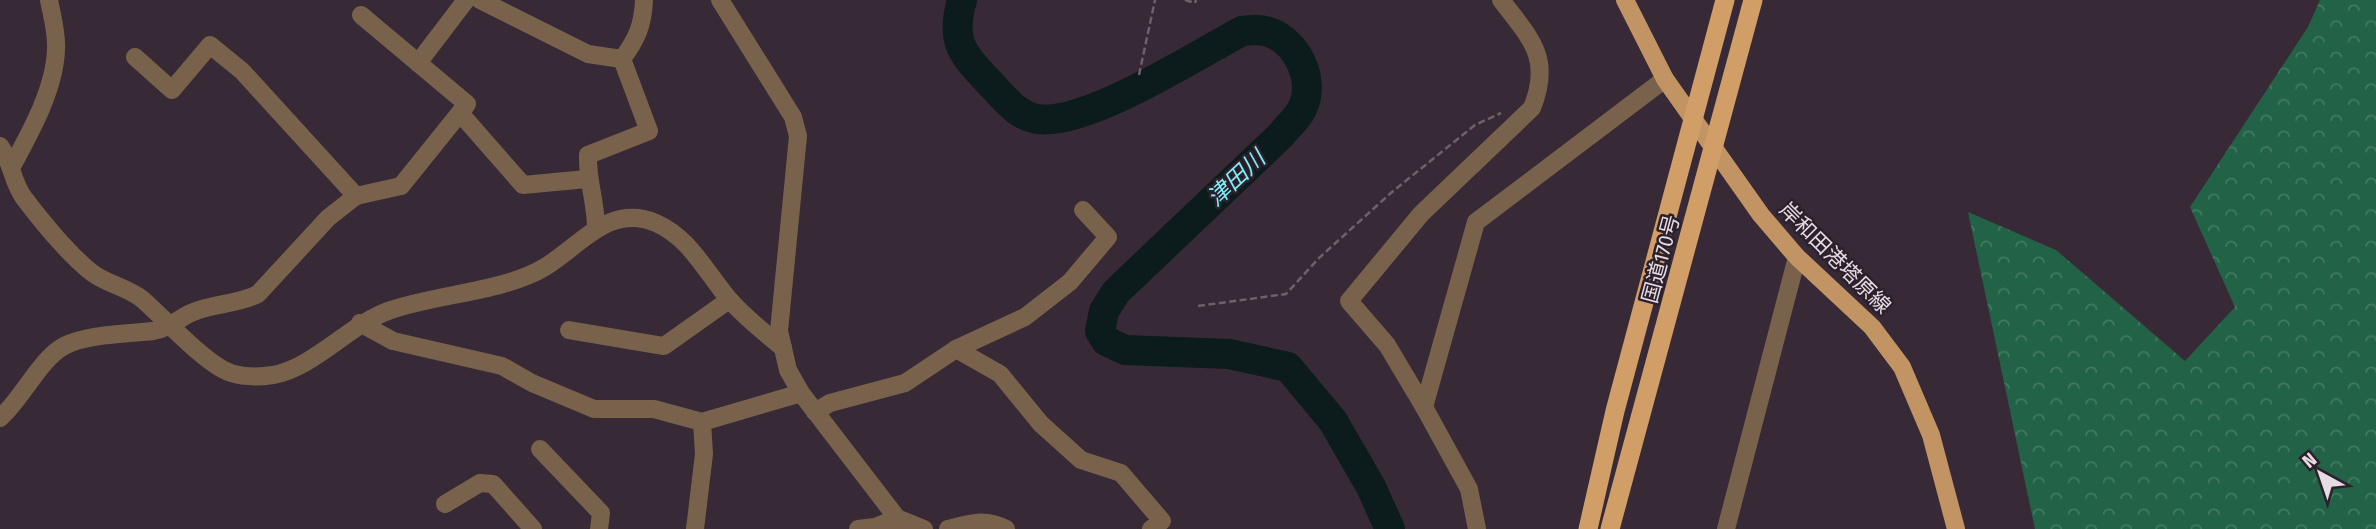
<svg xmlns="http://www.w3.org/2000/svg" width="2376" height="529" font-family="'Fira Sans Condensed','Noto Sans JP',sans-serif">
  <defs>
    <pattern id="forest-crowns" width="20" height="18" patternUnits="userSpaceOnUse" patternTransform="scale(1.75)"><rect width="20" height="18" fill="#226347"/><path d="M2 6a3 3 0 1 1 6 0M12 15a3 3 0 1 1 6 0" fill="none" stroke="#427961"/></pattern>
  </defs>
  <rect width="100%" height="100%" fill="#372a36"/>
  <polygon fill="url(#forest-crowns)" points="2320,0 2376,0 2376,529 2035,529 1968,212 2056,250 2185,361 2235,307 2190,207 2308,27"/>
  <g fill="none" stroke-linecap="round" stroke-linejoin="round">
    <path stroke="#0c1b1c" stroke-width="30" d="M962 0C951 39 960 52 987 80 1002 95 1015 115 1037 119 1085 127 1197 55 1242 31 1251 30 1260 29 1269 32 1298 42 1316 81 1302 109 1297 119 1287 127 1281 135L1116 292 1104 311 1100 331 1106 341 1125 350 1229 354 1288 367 1333 421 1371 487 1390 529"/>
    <g stroke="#6d616c" stroke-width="2.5" stroke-dasharray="7 3.5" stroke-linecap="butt">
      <polyline points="1185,0 1195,3 1196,0"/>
      <polyline points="1139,75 1155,0"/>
      <polyline points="1198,306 1286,294 1319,258 1392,192 1475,125 1501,113"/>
    </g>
    <g stroke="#79624b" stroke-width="18">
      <polyline points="480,0 588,54 622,59"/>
      <polyline points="720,0 793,117 798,136 779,331 788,370 801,393 897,518 924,529"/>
      <polyline points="135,57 172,90 210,45 242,71 356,196"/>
      <polyline points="418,63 466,0"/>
      <polyline points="460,113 523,185 587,179"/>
      <path d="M0 146C12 162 12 182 24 198 43 223 66 252 91 272 106 284 127 287 142 299 164 318 206 365 231 373 244 377 260 377 273 375 313 368 348 326 388 311 435 294 504 292 545 267 580 246 609 203 656 223 690 238 705 271 728 298 744 317 764 332 783 348"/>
      <path d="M11 168C30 133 55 89 56 49 57 33 52 16 49 0"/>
      <path d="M596 228C596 202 587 180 588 155L649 131 622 59C637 39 643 25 644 0"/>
      <polyline points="360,323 393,341 502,366 532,383 594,409 654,409 702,422 801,393"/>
      <polyline points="569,330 664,346 729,300"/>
      <polyline points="956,349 1000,374 1041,424 1081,460 1121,473 1162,521 1151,529"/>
      <polyline points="1424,407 1476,222 1665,79"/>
      <polyline points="815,412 830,403 905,383 956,349 1025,317 1070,282 1108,237 1083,210"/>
      <path d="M0 418C22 399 40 359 64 346 87 334 127 334 153 331 168 329 178 319 191 313 212 303 237 305 258 294L328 218 356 196 401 186 467 104 361 15"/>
      <polyline points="540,449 601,513 599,529"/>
      <polyline points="445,504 480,483 493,484 533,529"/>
      <polyline points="695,529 704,454 702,422"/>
      <polyline points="858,529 875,527 897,518 901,526"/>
      <path d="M948 529C969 523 986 518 1006 529"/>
      <path d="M1477 529 1469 489 1424 407 1387 345 1349 301 1421 214 1532 108C1552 58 1531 39 1501 0"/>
      <polyline points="1726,529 1797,257"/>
    </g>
    <polyline stroke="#c39463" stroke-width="18" points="1625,0 1665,79 1761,215 1797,257 1872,327 1902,367 1931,435 1956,529"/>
    <g stroke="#d29e68" stroke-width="19">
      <polyline points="1588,529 1615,411 1725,0"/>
      <polyline points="1610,529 1753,0"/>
    </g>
  </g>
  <g text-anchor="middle" stroke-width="5" stroke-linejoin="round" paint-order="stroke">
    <g font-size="21" fill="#e5dce4" stroke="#2c202c">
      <text transform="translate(1835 258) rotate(45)" y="7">岸和田港塔原線</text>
      <text transform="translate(1661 259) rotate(-75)" y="7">国道170号</text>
    </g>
    <g font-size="23" font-style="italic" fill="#7deffa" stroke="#2c202c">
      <text transform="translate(1236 178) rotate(-43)" y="8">津田川</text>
    </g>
  </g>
  <g transform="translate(2320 473) rotate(320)" stroke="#2c202c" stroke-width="5" paint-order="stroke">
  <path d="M0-5L12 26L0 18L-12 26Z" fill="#e5dce4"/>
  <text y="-10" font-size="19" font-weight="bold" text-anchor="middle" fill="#e5dce4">N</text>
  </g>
</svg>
